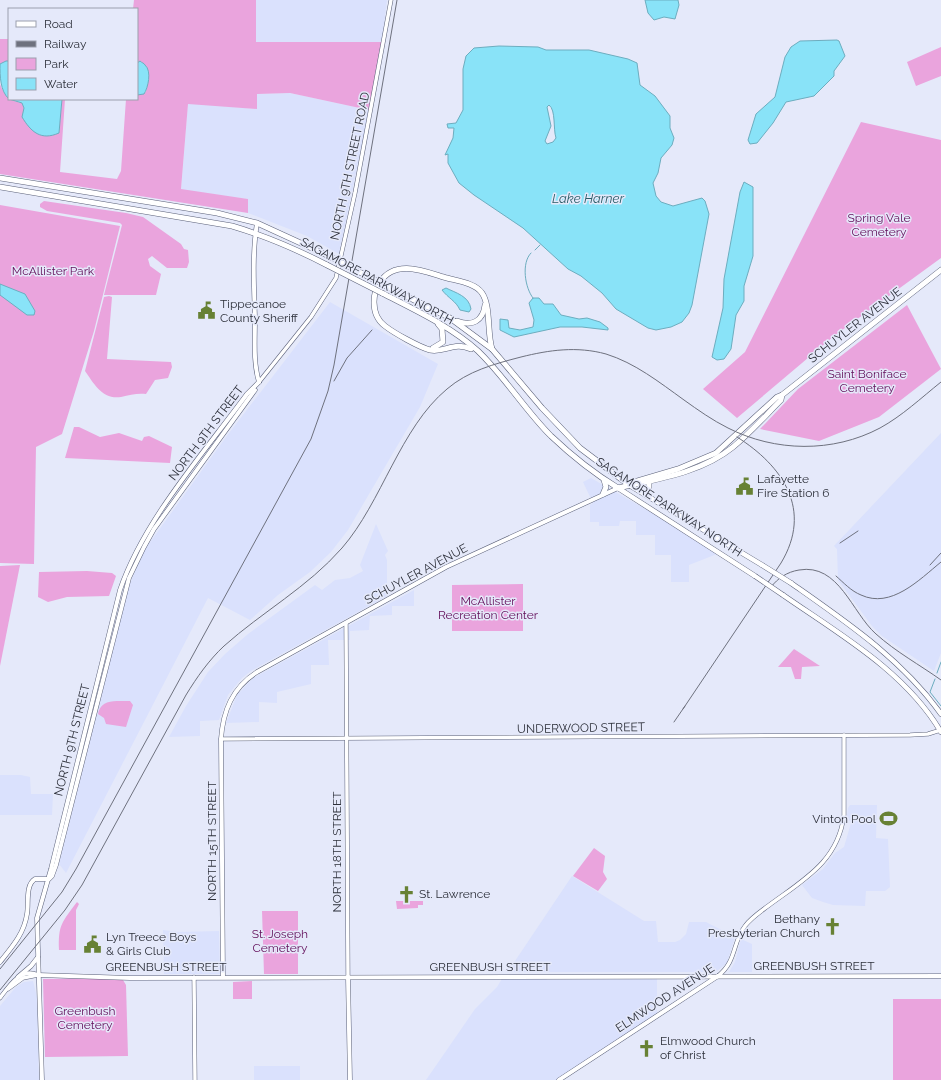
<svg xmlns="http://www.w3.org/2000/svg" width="941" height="1080" font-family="Raleway,sans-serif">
  <rect width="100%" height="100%" fill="#e5e9fa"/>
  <g fill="#dae1fd">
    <polygon points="256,0 387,0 382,42 256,42"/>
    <polygon points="290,93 369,110 339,254 307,236 248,213 248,199 181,190 188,103 257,109 257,94"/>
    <polygon points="330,302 438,364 420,407 348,530 331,552 310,572 278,595 250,620 208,598 66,873 59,864 129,586 143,552 226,437"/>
    <polygon points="941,433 941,653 934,671 882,636 872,626 838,580 837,549 834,546"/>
    <polygon points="591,478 680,529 717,554 689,565 689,582 671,582 671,555 655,555 655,535 636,535 636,521 620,521 619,526 599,526 599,522 590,522 590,505 593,503 583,482"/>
    <polygon points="376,524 388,551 385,555 387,560 387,596 251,671 242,678 228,695 219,720 200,721 200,736 169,737 186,706 208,672 225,654 248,634 315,585 322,590 335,580 350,578 363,571 360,565"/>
    <polygon points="414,590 414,606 392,606 392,615 370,616 369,630 350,631 350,640 328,640 329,665 311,665 311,684 277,692 277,703 259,702 259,722 226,723 237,695 253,678"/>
    <polygon points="0,775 21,775 30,777 31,794 53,794 52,815 0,815"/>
    <polygon points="850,805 877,805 876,838 888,839 890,887 885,891 866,891 865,906 833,905 823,902 812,898 802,885 823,869 835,853 844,847 851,823 847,816 848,808"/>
    <polygon points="572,876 644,921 656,921 658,942 675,942 680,940 686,934 689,922 706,922 735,937 727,963 717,971 708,972 514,972 511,967"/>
    <polygon points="163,930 178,932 219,931 220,974 164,974"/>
    <polygon points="741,939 752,944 752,972 729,972 735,962"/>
    <polygon points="503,977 545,977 547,980 657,979 657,1016 559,1080 426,1080 475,1009 497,987"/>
    <polygon points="33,981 37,997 39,1080 0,1080 0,1006 16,987 24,982"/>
    <rect x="254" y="1066" width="46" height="14"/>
  </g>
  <g fill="#eaa4dd">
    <path d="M134 0H256V42H382L369 110 290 93 257 94V109L188 104 181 189 248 199V213L0 174V84C5 96 8 100 22 103L24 108 59 133 62 99H65L60 172 117 179 121 171 126 99H137V95L146 92 148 70 140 61 137 63V9H133Z"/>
    <polygon points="0,39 9,39 9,61 0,64"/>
    <polygon points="941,47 941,76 916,86 907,62"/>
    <polygon points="861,122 941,140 941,258 834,336 737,418 703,389 745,352"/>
    <polygon points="44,201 126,213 143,217 181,244 184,249 188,250 189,262 187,268 167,268 152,256 148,259 150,266 161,274 156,295 104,295 122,225 120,223 47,211 40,207 40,204"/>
    <polygon points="0,205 120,226 94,331 62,434 36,447 34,564 0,563"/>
    <path d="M109 296 112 297 107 359 171 362 172 367 168 378 155 380 146 394C137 393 130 395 121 397 103 400 94 384 85 371L104 297Z"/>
    <polygon points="907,305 941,369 879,417 819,441 760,429 798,389"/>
    <polygon points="74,427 79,427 100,437 119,433 142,441 144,437 149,436 172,447 170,463 65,458"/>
    <polygon points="20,565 0,666 0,566"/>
    <polygon points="87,571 112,573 116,576 109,596 67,597 48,602 38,597 39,572"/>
    <polygon points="523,584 523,631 452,631 452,585"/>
    <polygon points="794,649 820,666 802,667 801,679 795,679 791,667 778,667"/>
    <path d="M117 701H130L133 705 126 727 106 724 104 718 98 714C100 704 107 701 117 701Z"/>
    <polygon points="594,848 605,856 603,872 607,879 598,891 573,876"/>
    <polygon points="396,901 423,901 423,905 418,905 418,908 397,909"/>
    <path d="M77 902 79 904 76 910V950H59C58 925 62 922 77 902Z"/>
    <polygon points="262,911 298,911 298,974 264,974"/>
    <polygon points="118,978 123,980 126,985 128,1056 45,1057 43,979"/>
    <polygon points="252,981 252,999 233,999 233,982"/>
    <rect x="893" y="999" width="48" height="81"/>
  </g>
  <g fill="#89e3f8" stroke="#6dadbf" fill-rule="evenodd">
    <polygon points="645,0 678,0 679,5 675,19 664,17 654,20 648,13"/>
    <polygon points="837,40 839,41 845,56 834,71 834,76 814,96 786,102 773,123 757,143 750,144 748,140 756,114 775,97 785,57 791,47 800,41"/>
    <path d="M499 46 538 47 546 50H589L628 59 637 63 640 85 655 96 670 116V128L674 138 672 145 661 158 658 173 653 183 656 196 661 202 673 206 702 198 705 201 709 214 692 305 689 313 682 322 671 327 656 330 648 328 616 309 602 293 581 276 568 269 523 228 474 195 459 183 448 163V154L445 155 453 138 454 128H448L447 124 456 123 463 110V69L466 56 474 48ZM549 105C556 110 553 129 556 138L553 142 547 144 545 141 551 126 547 107Z"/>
    <path d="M6 61H9V99C0 91 0 76 0 64Z"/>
    <path d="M140 61C142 63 144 63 145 65 152 71 148 88 144 94L137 95V63Z"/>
    <path d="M9 99H62L59 133C41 141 31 132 22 117L24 108 22 103Z"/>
    <polygon points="744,182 753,187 753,256 744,286 744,301 736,315 731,349 724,359 717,360 712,357 723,308 724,279 740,192"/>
    <polygon points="0,284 25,294 35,311 34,315 27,315 0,295"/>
    <path d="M446 288C456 293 469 296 471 309L469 312 460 310C456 301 448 298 442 290Z"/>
    <polygon points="533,298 539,298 544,304 553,304 561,315 579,319 587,318 600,322 608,328 608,330 582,327 560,327 514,337 500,330 500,319 508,320 509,328 520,330 533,327 534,320 529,303"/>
  </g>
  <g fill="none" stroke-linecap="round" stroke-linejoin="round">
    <g stroke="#6dadbf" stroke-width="1">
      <polyline points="535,250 540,245"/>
      <path d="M531 253C521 263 525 288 533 298"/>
      <polyline points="937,673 941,662"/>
      <polyline points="935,679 930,692 941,706"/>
    </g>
    <defs>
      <g id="tertiary">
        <polyline points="259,382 311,317 336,278 355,193 391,0"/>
        <polyline points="346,623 348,977"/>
        <polyline points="221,739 910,735 928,734 941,730"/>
        <path d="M718 976C737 961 732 943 745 926 751 918 760 912 768 906 803 880 838 862 844 815V735"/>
        <polyline points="194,977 195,1080"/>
        <polyline points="8,989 23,978 38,975"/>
        <path d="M0 998C9 986 21 967 38 975"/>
      </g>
      <g id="secondary">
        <path d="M257 223C252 254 254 287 255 318 255 340 253 362 259 382"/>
        <polyline points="49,879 52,876 56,865 129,578 144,547 154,529 255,390"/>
        <path d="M0 962C12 947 24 934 27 914 29 904 25 885 35 879H48"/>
        <polyline points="38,975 130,978 941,976"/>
        <polyline points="18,977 31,966 38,957"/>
        <path d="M223 977 221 739C223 711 232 688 257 672L446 567 618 488"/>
        <polyline points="348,977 350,1080"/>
        <path d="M42 1080 37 918 51 869 120 590C144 520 203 454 247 394L259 382"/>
        <polyline points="559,1080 718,976"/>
      </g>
      <g id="primary">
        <polyline points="629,485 762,565"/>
        <polyline points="618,488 755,576"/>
        <path d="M791 583C845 621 902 659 941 714"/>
        <path d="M783 595C839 634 905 671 941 732"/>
      </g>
      <g id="trunk">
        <polyline points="0,178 217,213 257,223 329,256"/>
        <path d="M0 187 232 226C266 236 296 249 327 265"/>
        <polyline points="390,288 450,318 492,349 542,408 580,448 629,485"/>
        <path d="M382 293C415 310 450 326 478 351 505 377 525 410 551 436 571 455 595 474 618 488 657 479 701 473 733 447 750 433 765 416 781 400L782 395"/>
        <path d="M457 321C472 327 483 321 485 305"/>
        <polyline points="433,348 443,342 442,329 438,324"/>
        <path d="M471 349C454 341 445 353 430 350 419 347 394 333 385 326 377 320 374 311 374 302 374 294 376 288 380 282 396 258 426 272 447 278 458 281 475 283 482 293 491 306 487 333 492 349"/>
        <polyline points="630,485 634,482 678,469 716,453 777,397 782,395 941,270"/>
        <polyline points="603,494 606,487 604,480"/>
        <polyline points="649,496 649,482"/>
      </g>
    </defs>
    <use href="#tertiary" stroke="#5a6078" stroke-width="4.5"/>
    <use href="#secondary" stroke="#5a6078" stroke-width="5"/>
    <use href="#primary" stroke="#5a6078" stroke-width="5.5"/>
    <use href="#trunk" stroke="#5a6078" stroke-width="6"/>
    <use href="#tertiary" stroke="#fff" stroke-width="3.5"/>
    <use href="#secondary" stroke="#fff" stroke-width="4"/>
    <use href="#primary" stroke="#fff" stroke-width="4.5"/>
    <use href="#trunk" stroke="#fff" stroke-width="5"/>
    <g stroke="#6e717e" stroke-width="1">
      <polyline points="334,381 347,358 372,330"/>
      <polyline points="840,543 858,531"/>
      <polyline points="930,565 941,553"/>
      <path d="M836 576C844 583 851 591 861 595 891 609 919 580 941 562"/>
      <path d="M771 587C778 578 787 572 799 570 839 563 852 613 876 634 896 652 920 665 941 680"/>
      <path d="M683 709 781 563C813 510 783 466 737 437"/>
      <polyline points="674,722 685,706"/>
      <polyline points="0,969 62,892 76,869 311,439 328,391 334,365 397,0"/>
      <path d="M0 990 65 910 82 885 186 695C197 677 209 660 224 646 262 612 308 587 342 548 382 502 400 428 447 389 468 371 494 364 521 357 549 350 577 346 606 354 635 363 659 382 684 400 698 410 712 420 728 428 775 452 833 453 880 428 902 416 921 398 941 382"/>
    </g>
    <defs>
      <g id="primary-bridge">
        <polyline points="762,565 791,583"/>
        <polyline points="755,576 783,595"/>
      </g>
      <g id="trunk-bridge">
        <polyline points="329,256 390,288"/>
        <polyline points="327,265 382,293"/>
      </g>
    </defs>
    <use href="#primary-bridge" stroke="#5a6078" stroke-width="5.5" stroke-linecap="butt"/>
    <use href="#trunk-bridge" stroke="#5a6078" stroke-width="6" stroke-linecap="butt"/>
    <use href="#primary-bridge" stroke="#fff" stroke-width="4.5"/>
    <use href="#trunk-bridge" stroke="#fff" stroke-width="5"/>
  </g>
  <defs>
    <symbol id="civic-bare" viewBox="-9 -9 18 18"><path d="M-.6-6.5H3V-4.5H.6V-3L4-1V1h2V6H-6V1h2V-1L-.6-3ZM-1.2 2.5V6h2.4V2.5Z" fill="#678134" stroke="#e5e9fa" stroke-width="2.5" paint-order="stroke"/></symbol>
    <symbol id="stadium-bare" viewBox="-9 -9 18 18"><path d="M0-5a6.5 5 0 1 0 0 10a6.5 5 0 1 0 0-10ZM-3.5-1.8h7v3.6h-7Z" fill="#678134" stroke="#e5e9fa" stroke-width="2.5" paint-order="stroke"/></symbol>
    <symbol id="church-bare" viewBox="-9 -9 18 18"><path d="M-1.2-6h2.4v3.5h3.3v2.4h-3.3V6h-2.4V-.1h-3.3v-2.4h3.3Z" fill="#678134" stroke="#e5e9fa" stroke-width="2.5" paint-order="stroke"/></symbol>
  </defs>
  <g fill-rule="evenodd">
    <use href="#civic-bare" x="194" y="298" width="25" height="25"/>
    <use href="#civic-bare" x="732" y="474" width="25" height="25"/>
    <use href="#stadium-bare" x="876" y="806" width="25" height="25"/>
    <use href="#church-bare" x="394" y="882" width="25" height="25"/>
    <use href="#church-bare" x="820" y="914" width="25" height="25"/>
    <use href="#civic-bare" x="80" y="932" width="25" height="25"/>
    <use href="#church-bare" x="634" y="1036" width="25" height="25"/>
  </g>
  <g text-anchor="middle" stroke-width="3" stroke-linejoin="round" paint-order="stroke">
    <g font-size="12" fill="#2d303a" stroke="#e5e9fa">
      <text transform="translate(350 166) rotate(-78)" y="4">NORTH 9TH STREET ROAD</text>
      <text transform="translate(377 281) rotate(28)" y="4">SAGAMORE PARKWAY NORTH</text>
      <text transform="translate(855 325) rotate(-38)" y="4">SCHUYLER AVENUE</text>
      <text transform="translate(206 433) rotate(-53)" y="4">NORTH 9TH STREET</text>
      <text transform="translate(669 507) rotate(33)" y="4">SAGAMORE PARKWAY NORTH</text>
      <text transform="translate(416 574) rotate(-28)" y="4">SCHUYLER AVENUE</text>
      <text transform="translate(581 728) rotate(-1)" y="4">UNDERWOOD STREET</text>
      <text transform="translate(72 740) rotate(-76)" y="4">NORTH 9TH STREET</text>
      <text transform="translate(212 841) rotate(-90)" y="4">NORTH 15TH STREET</text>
      <text transform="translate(337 852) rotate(-90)" y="4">NORTH 18TH STREET</text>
      <text x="814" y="970">GREENBUSH STREET</text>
      <text x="166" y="971">GREENBUSH STREET</text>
      <text x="490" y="971">GREENBUSH STREET</text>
      <text transform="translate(665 998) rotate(-33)" y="4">ELMWOOD AVENUE</text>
    </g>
    <g font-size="12" fill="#620d59" stroke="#e5e9fa">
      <text x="879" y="222">Spring Vale<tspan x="879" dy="14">Cemetery</tspan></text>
      <text x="53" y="275">McAllister Park</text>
      <text x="867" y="378">Saint Boniface<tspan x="867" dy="14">Cemetery</tspan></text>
      <text x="488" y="605">McAllister<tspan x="488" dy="14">Recreation Center</tspan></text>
      <text x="280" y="938">St. Joseph<tspan x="280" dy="14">Cemetery</tspan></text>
      <text x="85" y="1015">Greenbush<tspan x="85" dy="14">Cemetery</tspan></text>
    </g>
    <g font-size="12" fill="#2d303a" stroke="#e5e9fa" text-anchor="start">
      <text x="220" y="308">Tippecanoe<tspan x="220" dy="14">County Sheriff</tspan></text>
      <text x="757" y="483">Lafayette<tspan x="757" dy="14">Fire Station 6</tspan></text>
      <text x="876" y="823" text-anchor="end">Vinton Pool</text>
      <text x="419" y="898">St. Lawrence</text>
      <text x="820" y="923" text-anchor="end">Bethany<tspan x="820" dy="14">Presbyterian Church</tspan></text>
      <text x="106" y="941">Lyn Treece Boys<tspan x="106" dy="14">&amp; Girls Club</tspan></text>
      <text x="660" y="1045">Elmwood Church<tspan x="660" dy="14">of Christ</tspan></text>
    </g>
    <g font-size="13" font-style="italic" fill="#2a5d68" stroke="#e5e9fa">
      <text x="588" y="203">Lake Harner</text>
    </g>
  </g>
  <rect x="8" y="8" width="130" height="92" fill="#e5e9fa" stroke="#9b9fad"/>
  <rect x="16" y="21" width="20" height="6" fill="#ffffff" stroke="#9b9fad"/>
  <text x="44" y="28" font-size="12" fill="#2d303a">Road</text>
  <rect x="16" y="41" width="20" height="6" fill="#6e717e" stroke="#9b9fad"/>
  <text x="44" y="48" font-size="12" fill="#2d303a">Railway</text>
  <rect x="16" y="58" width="20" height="12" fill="#eaa4dd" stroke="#9b9fad"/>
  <text x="44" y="68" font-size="12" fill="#2d303a">Park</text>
  <rect x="16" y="78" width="20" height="12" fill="#89e3f8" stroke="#9b9fad"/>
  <text x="44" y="88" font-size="12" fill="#2d303a">Water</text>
</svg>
